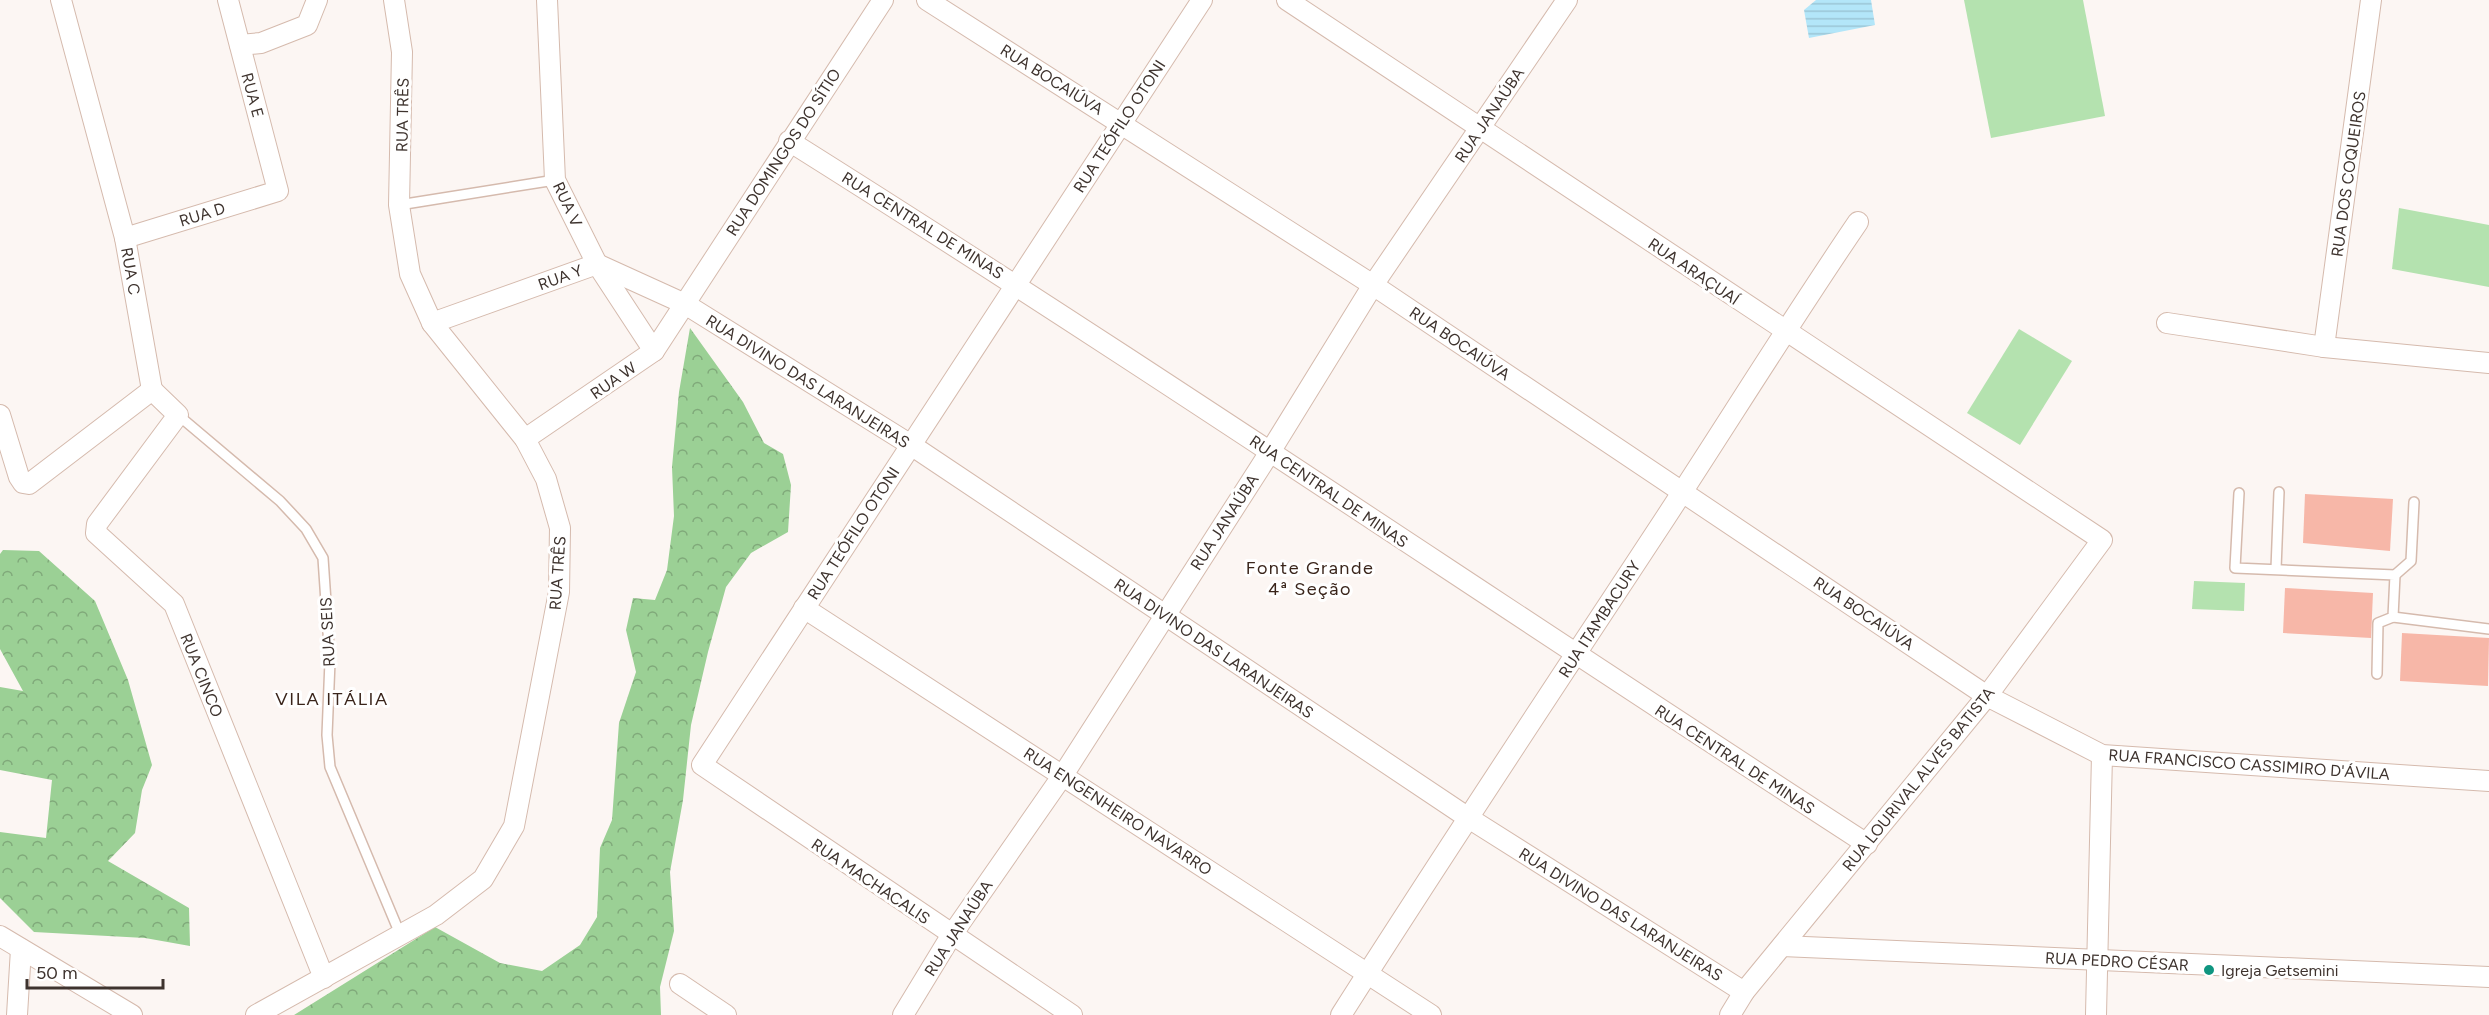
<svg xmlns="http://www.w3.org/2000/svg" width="2489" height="1015" font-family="Figtree,sans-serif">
  <defs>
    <pattern id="forest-crowns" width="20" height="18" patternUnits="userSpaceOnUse" patternTransform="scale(1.5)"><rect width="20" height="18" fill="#9bd095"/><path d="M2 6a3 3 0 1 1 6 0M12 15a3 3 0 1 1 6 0" fill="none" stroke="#80a97a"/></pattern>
    <pattern id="water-rules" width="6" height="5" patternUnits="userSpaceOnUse" patternTransform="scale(1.5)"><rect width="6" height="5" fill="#b3e6f9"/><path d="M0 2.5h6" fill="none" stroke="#9bc6d6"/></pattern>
  </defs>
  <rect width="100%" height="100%" fill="#fcf6f3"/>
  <g fill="url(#forest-crowns)">
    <polygon points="690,328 743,402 764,443 783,454 791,485 788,532 751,553 726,587 708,652 691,725 683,800 670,872 674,931 660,987 661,1015 294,1015 435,927 500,963 542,971 580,945 597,917 600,848 612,820 619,723 636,672 626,630 633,598 655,600 667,570 674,516 672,467 679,392"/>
    <polygon points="3,550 39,551 95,601 128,680 152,765 142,790 135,833 108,861 189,908 190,946 145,938 34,932 0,898 0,832 46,838 52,780 0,770 0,687 23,691 0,649 0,554"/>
  </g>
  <g fill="#b4e2af">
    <polygon points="1964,0 2083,0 2105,116 1991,138"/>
    <polygon points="2399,208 2489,225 2489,287 2392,269"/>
    <polygon points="2019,329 2072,361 2020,445 1967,413"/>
    <polygon points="2194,581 2245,583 2244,611 2192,609"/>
  </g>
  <polygon fill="url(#water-rules)" points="1816,0 1871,0 1875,25 1809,38 1804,10"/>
  <g fill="#f7b7a8">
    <polygon points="2305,494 2393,499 2390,551 2303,543"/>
    <polygon points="2285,588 2373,593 2371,638 2283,633"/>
    <polygon points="2402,633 2489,638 2488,686 2400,681"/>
  </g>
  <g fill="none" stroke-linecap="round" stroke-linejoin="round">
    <defs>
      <g id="service">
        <polyline points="399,205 555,180"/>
        <polyline points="178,415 280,501 306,529 323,558 330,661 327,735 330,767 400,934"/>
        <polyline points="2239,493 2235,568 2395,575 2393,617 2378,623 2377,674"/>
        <polyline points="2276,569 2279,492"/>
        <polyline points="2395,575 2411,561 2414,502"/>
        <polyline points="2393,617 2489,629"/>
      </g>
      <g id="minor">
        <polyline points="547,0 555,180 597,264 654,351"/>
        <polyline points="927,0 1373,285 1987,696 2102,755 2489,781"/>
        <polyline points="1287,0 2102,540 1987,696 1744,992 1730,1015"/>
        <polyline points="240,45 261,43 307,25 317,0"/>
        <path d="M789 141C1152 369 1507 611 1867 844"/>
        <polyline points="125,238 278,191 228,0"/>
        <polyline points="432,323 597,264 685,304 911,445 1467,817 1744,992"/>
        <polyline points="2167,323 2324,347 2489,363"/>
        <polyline points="2324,347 2371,0"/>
        <polyline points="152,390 178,415 97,524 96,533 174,604 324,978"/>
        <polyline points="0,415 19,477 23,483 29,484 152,390 125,238 61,0"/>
        <polyline points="525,439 654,351 883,0"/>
        <polyline points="804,608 1431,1015"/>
        <polyline points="0,936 132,1015"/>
        <polyline points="1782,946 2489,977"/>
        <polyline points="680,984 726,1015"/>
        <polyline points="17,1015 21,949"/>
        <polyline points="256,1015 436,915 483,879 514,826 559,592 560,528 546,479 525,439 432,323 410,274 399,205 402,52 394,0"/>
        <polyline points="903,1015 951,936 1063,775 1270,452 1373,285 1567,0"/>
        <polyline points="1072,1015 702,765 1202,0"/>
        <path d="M1341 1015C1447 848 1557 683 1666 517 1730 419 1792 319 1858 222"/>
        <polyline points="2096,1015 2102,755"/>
      </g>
    </defs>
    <use href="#service" stroke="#d5baad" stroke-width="12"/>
    <use href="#minor" stroke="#d5baad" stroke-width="22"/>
    <use href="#service" stroke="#fff" stroke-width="9"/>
    <use href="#minor" stroke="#fff" stroke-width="20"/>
  </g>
  <circle fill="#0f9580" stroke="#fff" stroke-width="2" cx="2209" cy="970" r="6"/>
  <g text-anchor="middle" stroke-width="6" stroke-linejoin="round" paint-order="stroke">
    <g font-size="16" fill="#3e332e" stroke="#fff">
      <text transform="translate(1052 79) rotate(32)" y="6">RUA BOCAIÚVA</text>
      <text transform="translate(253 95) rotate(75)" y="6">RUA E</text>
      <text transform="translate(402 115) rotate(-89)" y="6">RUA TRÊS</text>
      <text transform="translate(1489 115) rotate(-56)" y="6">RUA JANAÚBA</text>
      <text transform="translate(1119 126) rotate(-57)" y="6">RUA TEÓFILO OTONI</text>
      <text transform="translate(783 152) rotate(-57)" y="6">RUA DOMINGOS DO SÍTIO</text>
      <text transform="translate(2348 174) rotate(-82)" y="6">RUA DOS COQUEIROS</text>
      <text transform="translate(568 204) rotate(65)" y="6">RUA V</text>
      <text transform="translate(202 214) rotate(-17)" y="6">RUA D</text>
      <text transform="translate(923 225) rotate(32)" y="6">RUA CENTRAL DE MINAS</text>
      <text transform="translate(131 271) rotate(80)" y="6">RUA C</text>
      <text transform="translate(1694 271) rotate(34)" y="6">RUA ARAÇUAÍ</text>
      <text transform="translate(560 277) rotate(-20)" y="6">RUA Y</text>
      <text transform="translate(1460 343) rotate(34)" y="6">RUA BOCAIÚVA</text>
      <text transform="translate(613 380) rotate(-35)" y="6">RUA W</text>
      <text transform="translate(808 381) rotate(32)" y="6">RUA DIVINO DAS LARANJEIRAS</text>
      <text transform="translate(1329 491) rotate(34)" y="6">RUA CENTRAL DE MINAS</text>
      <text transform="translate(1224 522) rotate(-57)" y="6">RUA JANAÚBA</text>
      <text transform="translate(853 533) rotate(-57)" y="6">RUA TEÓFILO OTONI</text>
      <text transform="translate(557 573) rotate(-86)" y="6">RUA TRÊS</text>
      <text transform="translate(1864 613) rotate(34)" y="6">RUA BOCAIÚVA</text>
      <text transform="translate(1599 619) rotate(-57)" y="6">RUA ITAMBACURY</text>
      <text transform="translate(327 632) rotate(-93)" y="6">RUA SEIS</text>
      <text transform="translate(1214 648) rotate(34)" y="6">RUA DIVINO DAS LARANJEIRAS</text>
      <text transform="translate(202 675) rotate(68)" y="6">RUA CINCO</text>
      <text transform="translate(1735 759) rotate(33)" y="6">RUA CENTRAL DE MINAS</text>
      <text transform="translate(2249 764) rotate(4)" y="6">RUA FRANCISCO CASSIMIRO D'ÁVILA</text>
      <text transform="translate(1918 779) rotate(-51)" y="6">RUA LOURIVAL ALVES BATISTA</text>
      <text transform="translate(1118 811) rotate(33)" y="6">RUA ENGENHEIRO NAVARRO</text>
      <text transform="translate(871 881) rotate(34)" y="6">RUA MACHACALIS</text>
      <text transform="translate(1621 914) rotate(32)" y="6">RUA DIVINO DAS LARANJEIRAS</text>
      <text transform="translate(958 928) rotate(-57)" y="6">RUA JANAÚBA</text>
      <text transform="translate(2117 961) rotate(3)" y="6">RUA PEDRO CÉSAR</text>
    </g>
    <g font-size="16" fill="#3e332e" stroke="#fff" text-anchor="start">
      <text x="2221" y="976">Igreja Getsemini</text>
    </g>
    <g font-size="18" letter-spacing="1.5" fill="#3a251b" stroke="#fff">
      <text x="1310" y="574">Fonte Grande<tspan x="1310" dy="21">4ª Seção</tspan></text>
      <text x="332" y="705">VILA ITÁLIA</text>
    </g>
  </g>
  <path d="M27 979v9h136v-9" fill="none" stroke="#3e332e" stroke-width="3"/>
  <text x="36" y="979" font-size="18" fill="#3e332e" stroke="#ffffff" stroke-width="4.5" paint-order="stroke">50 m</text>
</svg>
